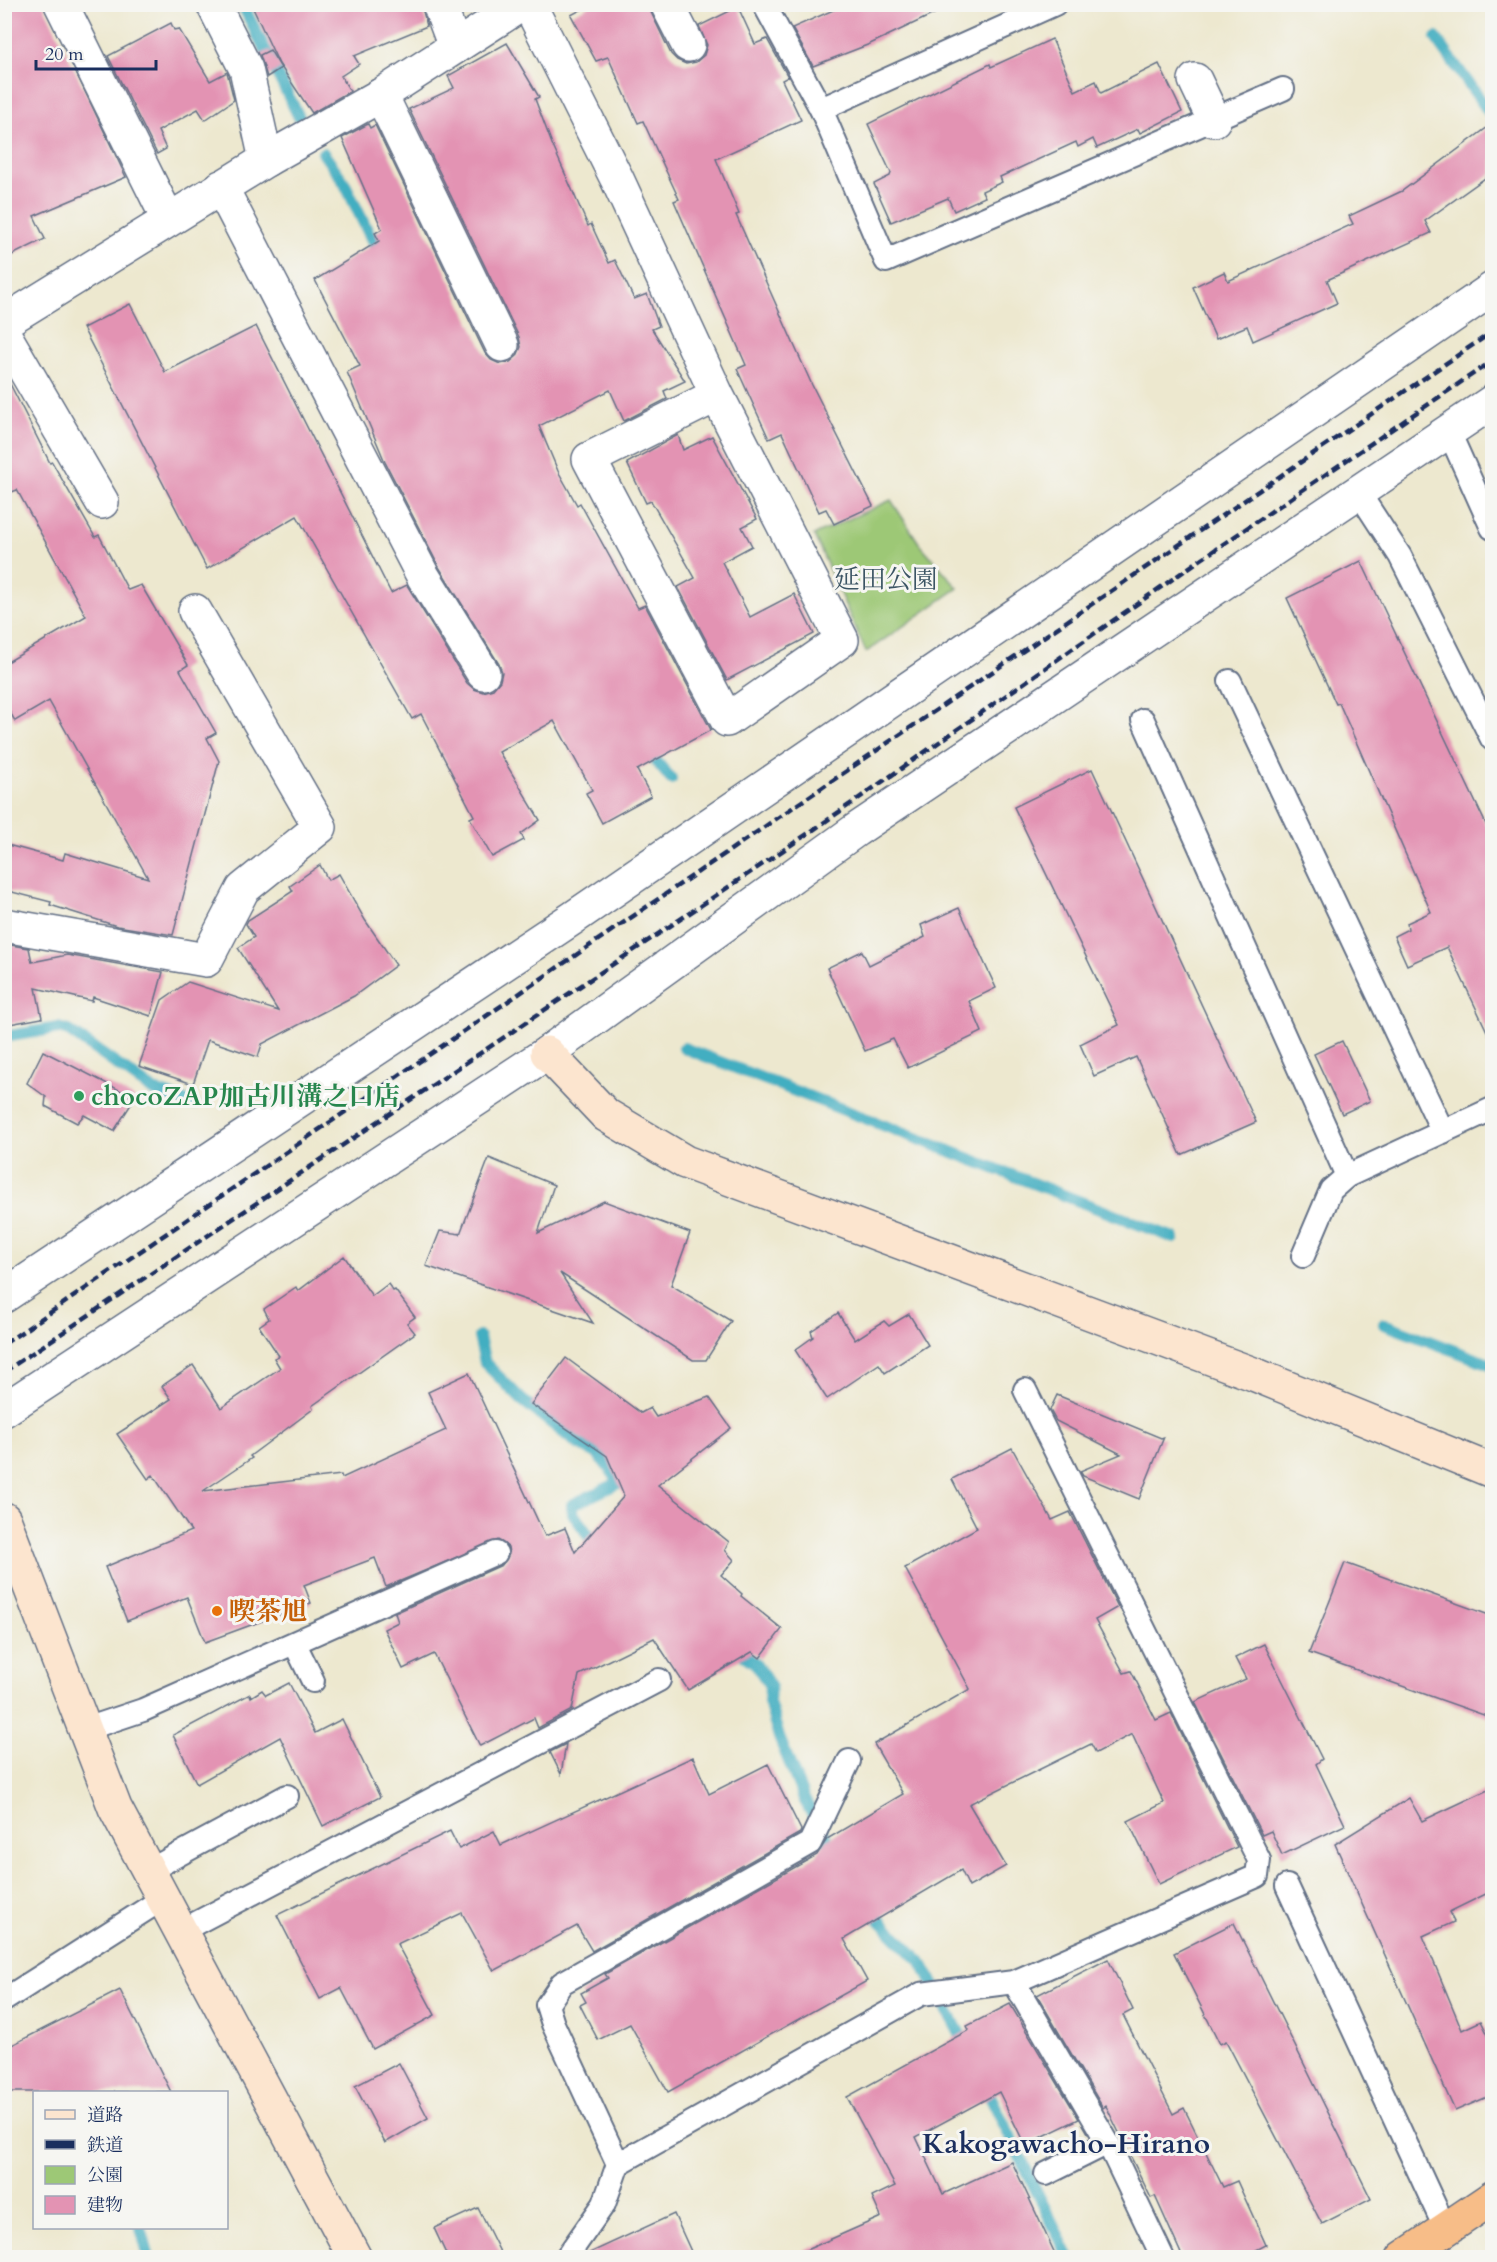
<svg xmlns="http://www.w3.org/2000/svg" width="1497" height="2262" font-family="Cardo,'Noto Serif JP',serif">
  <rect width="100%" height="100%" fill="#f6f6f2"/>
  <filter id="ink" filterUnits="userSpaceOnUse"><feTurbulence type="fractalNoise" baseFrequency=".0167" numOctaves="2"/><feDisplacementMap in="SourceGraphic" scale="12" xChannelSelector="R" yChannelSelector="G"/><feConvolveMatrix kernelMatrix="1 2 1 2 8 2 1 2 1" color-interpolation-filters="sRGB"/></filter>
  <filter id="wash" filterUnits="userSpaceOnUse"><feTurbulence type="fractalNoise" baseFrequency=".008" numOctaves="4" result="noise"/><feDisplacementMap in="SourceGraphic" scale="24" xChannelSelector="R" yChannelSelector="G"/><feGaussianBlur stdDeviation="1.35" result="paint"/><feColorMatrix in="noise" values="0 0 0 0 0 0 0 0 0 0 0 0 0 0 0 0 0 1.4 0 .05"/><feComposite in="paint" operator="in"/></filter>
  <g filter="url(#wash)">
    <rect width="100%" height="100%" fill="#ede8cf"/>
    <polygon fill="#9dc876" stroke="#5c7c6a" stroke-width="1.5" points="891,500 919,543 958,588 866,652 814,535"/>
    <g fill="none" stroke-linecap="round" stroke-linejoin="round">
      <g stroke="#43aec1" stroke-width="12">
        <polyline points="242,4 299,117"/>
        <polyline points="1436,38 1492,116"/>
        <polyline points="323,153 344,182 380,257"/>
        <polyline points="646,749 671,779"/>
        <polyline points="4,1037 58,1028 69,1031 154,1091 194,1104"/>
        <polyline points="684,1048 1174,1238"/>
        <polyline points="1384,1324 1492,1365"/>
        <polyline points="479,1337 485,1363 522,1400 578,1444 598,1454 620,1482 572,1505 572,1512 598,1549"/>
        <polyline points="733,1647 756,1664 770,1686 769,1702 779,1737 805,1801 834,1852"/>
        <polyline points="868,1908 922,1963 968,2049"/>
        <polyline points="984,2083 1069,2258"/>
        <polyline points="141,2228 149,2258"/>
      </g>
    </g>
    <g id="blocks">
      <g fill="#e393b3">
        <polygon points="4,4 43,4 126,177 34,216 45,239 4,259"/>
        <polygon points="251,4 421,4 427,26 354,56 359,64 341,76 350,91 312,113 279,64"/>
        <polygon points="592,4 647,4 671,54 677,60 686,64 696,62 704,55 707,45 699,26 738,7 755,44 767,39 788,77 782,80 801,120 716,159 739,214 736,215 812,385 873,506 834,524 826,509 819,512 782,433 769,439 737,369 746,365 674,201 679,199 643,121 638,123 608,57 596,61 571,15"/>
        <polygon points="847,4 955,4 870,44 813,66 792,28"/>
        <polygon points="171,23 174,30 179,29 210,81 227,72 234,100 205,120 198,109 158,131 166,149 157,154 108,56"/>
        <polygon points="1052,39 1075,91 1096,81 1101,93 1159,64 1182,112 1140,133 1138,129 1097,148 1093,139 1078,147 1076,142 1000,177 1002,182 982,191 985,197 954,211 948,198 891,222 874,184 890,176 891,173 868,124 990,64 991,67"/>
        <polygon points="507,43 539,97 535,99 552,144 588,226 591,224 609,263 615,260 634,299 647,294 659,326 652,329 685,381 664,391 667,399 624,421 610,390 539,426 558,471 577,505 580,503 638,608 645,605 711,730 637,770 651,796 602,823 586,793 592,790 554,721 499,752 540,820 521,834 524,840 492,857 470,818 474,816 421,714 412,719 297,516 207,569 83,328 130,304 165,372 256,326 391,593 407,585 467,683 474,689 483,692 493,689 500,681 502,672 499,664 439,567 385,462 347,372 360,366 315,280 379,241 375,233 382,229 342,138 368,124 370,128 375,125 485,353 491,360 500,364 510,362 517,356 521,347 519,337 409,109 454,88 448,76"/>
        <polygon points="270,50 281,68 267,77 260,55"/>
        <polygon points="1492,124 1492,173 1425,221 1431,233 1327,280 1337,303 1253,341 1247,326 1216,339 1193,287 1224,272 1228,281 1353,224 1349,216 1402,191"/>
        <polygon points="4,372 50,463 52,462 95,537 99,535 128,590 141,585 188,665 180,670 216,733 207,738 219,761 173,935 117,926 50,905 51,902 4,890 4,844 63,860 65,853 148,878 49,701 15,721 4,702 4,664 86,616 17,490 4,495"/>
        <polygon points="678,435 683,450 712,436 757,519 742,527 752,546 722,562 750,617 794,594 814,634 727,680 678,587 695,578 651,501 646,503 627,463"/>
        <polygon points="1361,561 1492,837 1492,1042 1447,947 1407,965 1394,936 1408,929 1407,923 1431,912 1339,703 1336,704 1287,598"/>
        <polygon points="1092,769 1256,1122 1181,1155 1136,1057 1094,1076 1080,1044 1119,1025 1014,807"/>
        <polygon points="320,865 328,880 339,874 365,920 396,965 354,996 262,1044 258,1057 208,1040 193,1084 139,1066 162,1000 188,982 278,1011 238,948 254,937 246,924 248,920 293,891 290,886"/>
        <polygon points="959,908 996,988 969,1001 982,1032 908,1068 893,1039 865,1051 827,968 862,951 869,965 925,937 921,925"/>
        <polygon points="4,944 29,948 32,962 67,955 163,972 151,1016 93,997 92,1001 36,988 42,1018 4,1025"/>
        <polygon points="1342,1041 1370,1101 1342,1114 1314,1054"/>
        <polygon points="43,1051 135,1098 114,1131 84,1115 77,1123 45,1106 46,1097 27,1083"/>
        <polygon points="489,1158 554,1185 538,1233 604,1201 690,1233 671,1285 731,1321 706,1360 693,1360 560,1273 593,1323 426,1266 440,1231 460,1234"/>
        <polygon points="344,1256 372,1296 388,1284 393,1291 395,1290 415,1317 407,1323 415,1333 312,1406 313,1409 250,1456 252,1458 203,1491 341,1475 342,1478 446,1430 428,1392 469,1373 545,1536 565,1528 575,1552 624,1496 607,1456 531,1404 566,1358 641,1413 650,1408 656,1417 709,1397 731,1428 658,1485 729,1542 725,1550 734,1560 721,1575 742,1594 741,1596 782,1629 760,1658 752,1652 688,1690 654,1638 579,1675 572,1710 538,1728 534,1718 480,1746 434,1654 403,1669 384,1629 398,1622 395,1613 502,1565 509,1554 508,1547 498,1540 386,1587 375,1558 304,1585 311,1603 205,1642 187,1597 127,1621 105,1567 191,1531 153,1475 148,1479 117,1434 171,1399 162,1386 193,1365 221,1408 280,1368 274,1358 279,1356 259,1326 269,1319 264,1309 296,1287 298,1291"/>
        <polygon points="838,1313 855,1340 884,1321 889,1326 909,1314 928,1345 885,1373 879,1364 827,1399 795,1350 813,1337 811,1331"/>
        <polygon points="1057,1395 1161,1438 1164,1437 1139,1499 1083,1476 1080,1471 1121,1454 1056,1421 1050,1410"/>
        <polygon points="1012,1448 1052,1520 1070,1512 1118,1607 1095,1620 1124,1673 1131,1671 1156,1720 1171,1713 1237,1847 1159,1884 1128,1821 1164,1803 1132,1734 1096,1753 1091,1744 969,1804 1006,1866 969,1887 961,1870 844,1939 867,1981 668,2092 630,2024 598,2040 580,2005 586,2002 581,1993 608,1978 605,1974 817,1855 827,1839 903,1794 874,1744 970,1689 905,1568 977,1528 952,1479"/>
        <polygon points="1345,1563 1492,1616 1492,1718 1309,1653"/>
        <polygon points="1264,1644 1322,1759 1316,1764 1345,1825 1282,1855 1271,1831 1262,1835 1195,1702 1246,1679 1235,1658"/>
        <polygon points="289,1683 315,1733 342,1719 380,1797 323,1826 280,1737 197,1784 173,1735 250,1694 251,1697 262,1690 266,1695"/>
        <polygon points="566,1744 561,1774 550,1752"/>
        <polygon points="693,1757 709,1794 768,1764 801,1830 800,1833 592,1951 577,1926 494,1971 462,1913 397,1944 435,2015 373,2049 341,1988 320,1999 277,1915 450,1831 459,1849 494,1831 501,1845"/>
        <polygon points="1492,1788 1492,1891 1449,1912 1454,1922 1423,1936 1462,2030 1481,2021 1492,2043 1492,2095 1455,2111 1335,1844 1409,1798 1422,1821"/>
        <polygon points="1234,1923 1371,2199 1322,2224 1226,2041 1220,2044 1174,1953"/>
        <polygon points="1108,1959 1133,2010 1123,2015 1173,2114 1184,2108 1223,2187 1237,2181 1266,2245 1241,2258 1183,2258 1155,2196 1151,2198 1106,2106 1103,2108 1037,1995"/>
        <polygon points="120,1990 171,2092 4,2092 4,2049"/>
        <polygon points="1010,2004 1079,2119 1025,2145 999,2092 916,2137 943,2194 1012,2162 1057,2258 788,2258 881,2217 872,2197 895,2186 847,2097 969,2030 967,2026"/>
        <polygon points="399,2063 428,2118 385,2143 355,2086"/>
        <polygon points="478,2208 503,2258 448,2258 434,2228"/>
        <polygon points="674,2214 694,2258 583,2258 585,2255"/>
      </g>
    </g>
  </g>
  <g filter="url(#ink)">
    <use href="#blocks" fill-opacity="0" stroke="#647086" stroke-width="1.5"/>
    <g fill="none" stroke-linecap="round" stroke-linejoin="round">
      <defs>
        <g id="lane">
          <polyline points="764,4 821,109 886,261 1283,89"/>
          <polyline points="821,109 1055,4"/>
          <polyline points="1449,432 1492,528"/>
          <polyline points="1359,493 1400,556 1492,739"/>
          <polyline points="1230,681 1443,1132"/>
          <polyline points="1143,720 1347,1176"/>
          <polyline points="1303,1256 1331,1190 1347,1176 1492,1109"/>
          <polyline points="295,1644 313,1681"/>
          <polyline points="86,1729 143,1710 496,1553"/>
          <polyline points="150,1870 287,1796"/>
          <polyline points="1287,1886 1445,2228"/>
          <polyline points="181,1931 659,1680"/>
          <polyline points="1014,1982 1108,2143 1163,2258"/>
          <polyline points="4,2000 164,1898"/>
          <polyline points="618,2164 921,1994 1014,1982 1257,1876 1259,1860 1025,1390"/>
          <polyline points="1046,2174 1108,2143"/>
          <polyline points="566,2258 604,2204 618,2164 553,2024 547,2005 562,1983 810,1843 849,1761"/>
        </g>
        <g id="street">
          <polyline points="61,4 168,219"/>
          <polyline points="213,4 246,69 266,160"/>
          <polyline points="439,4 455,47"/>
          <polyline points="529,4 617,179 717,395 842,640 727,720 589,459 717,395"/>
          <polyline points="667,4 688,45"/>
          <polyline points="1195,80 1214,120"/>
          <polyline points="381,95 502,345"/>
          <polyline points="221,187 423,576 483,673"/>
          <polyline points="4,322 266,160 381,95 522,4"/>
          <polyline points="4,334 102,502"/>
          <polyline points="4,925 206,960 243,889 320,827 195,611"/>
          <polyline points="4,1296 573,918 1492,289"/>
          <polyline points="4,1410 547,1053 856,830 1492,402"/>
        </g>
        <g id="secondary">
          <polyline points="547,1053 606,1115 685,1162 1256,1375 1492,1471"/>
          <polyline points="4,1519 115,1808 355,2258"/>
        </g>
        <polyline id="highway" points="1403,2258 1492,2198"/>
      </defs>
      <use href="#lane" stroke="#647086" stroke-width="26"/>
      <use href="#street" stroke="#647086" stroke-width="36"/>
      <use href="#secondary" stroke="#647086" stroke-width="36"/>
      <use href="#highway" stroke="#647086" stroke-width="36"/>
      <use href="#lane" stroke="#fff" stroke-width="22"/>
      <use href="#street" stroke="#fff" stroke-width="33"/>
      <use href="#secondary" stroke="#fce5cf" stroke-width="33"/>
      <use href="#highway" stroke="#f7bd88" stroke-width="33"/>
      <g stroke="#1b2f5e" stroke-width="4.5" stroke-dasharray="9 4.5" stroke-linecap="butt">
        <polyline points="4,1344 1492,332"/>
        <polyline points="4,1372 809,833 1197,562 1492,361"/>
      </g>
    </g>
  </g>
  <circle fill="#2e9e5b" stroke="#f6f6f2" stroke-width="2" cx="79" cy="1096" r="6"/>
  <circle fill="#e8710a" stroke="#f6f6f2" stroke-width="2" cx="217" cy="1611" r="6"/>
  <g text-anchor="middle" stroke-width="6" stroke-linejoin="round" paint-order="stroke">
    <g font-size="26" fill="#3c5564" stroke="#f6f6f2">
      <text x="886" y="588">延田公園</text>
    </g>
    <g font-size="26" font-weight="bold" fill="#27864d" stroke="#f6f6f2" text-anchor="start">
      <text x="91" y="1105">chocoZAP加古川溝之口店</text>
    </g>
    <g font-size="26" font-weight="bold" fill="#c56008" stroke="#f6f6f2" text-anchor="start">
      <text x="229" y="1620">喫茶旭</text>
    </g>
    <g font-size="28" font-weight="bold" fill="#1b2f5e" stroke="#f6f6f2">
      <text x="1066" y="2153">Kakogawacho-Hirano</text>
    </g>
  </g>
  <rect width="1497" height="2262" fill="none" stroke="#f6f6f2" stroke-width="24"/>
  <rect x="33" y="2091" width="195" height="138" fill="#f6f6f2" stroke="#9ea6b7" stroke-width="1.5"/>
  <rect x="45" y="2110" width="30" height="9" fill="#fce5cf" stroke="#9ea6b7" stroke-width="1.5"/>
  <text x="87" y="2121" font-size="18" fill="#1b2f5e">道路</text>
  <rect x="45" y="2140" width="30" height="9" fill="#1b2f5e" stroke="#9ea6b7" stroke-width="1.5"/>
  <text x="87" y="2151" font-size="18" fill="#1b2f5e">鉄道</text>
  <rect x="45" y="2166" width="30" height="18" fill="#9dc876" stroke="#9ea6b7" stroke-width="1.5"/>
  <text x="87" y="2181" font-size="18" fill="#1b2f5e">公園</text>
  <rect x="45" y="2196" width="30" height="18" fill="#e393b3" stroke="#9ea6b7" stroke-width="1.5"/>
  <text x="87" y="2211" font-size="18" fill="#1b2f5e">建物</text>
  <path d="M36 60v9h120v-9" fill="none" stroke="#1b2f5e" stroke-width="3"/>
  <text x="45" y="60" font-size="18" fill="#1b2f5e" stroke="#f6f6f2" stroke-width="4.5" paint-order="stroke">20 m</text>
</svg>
